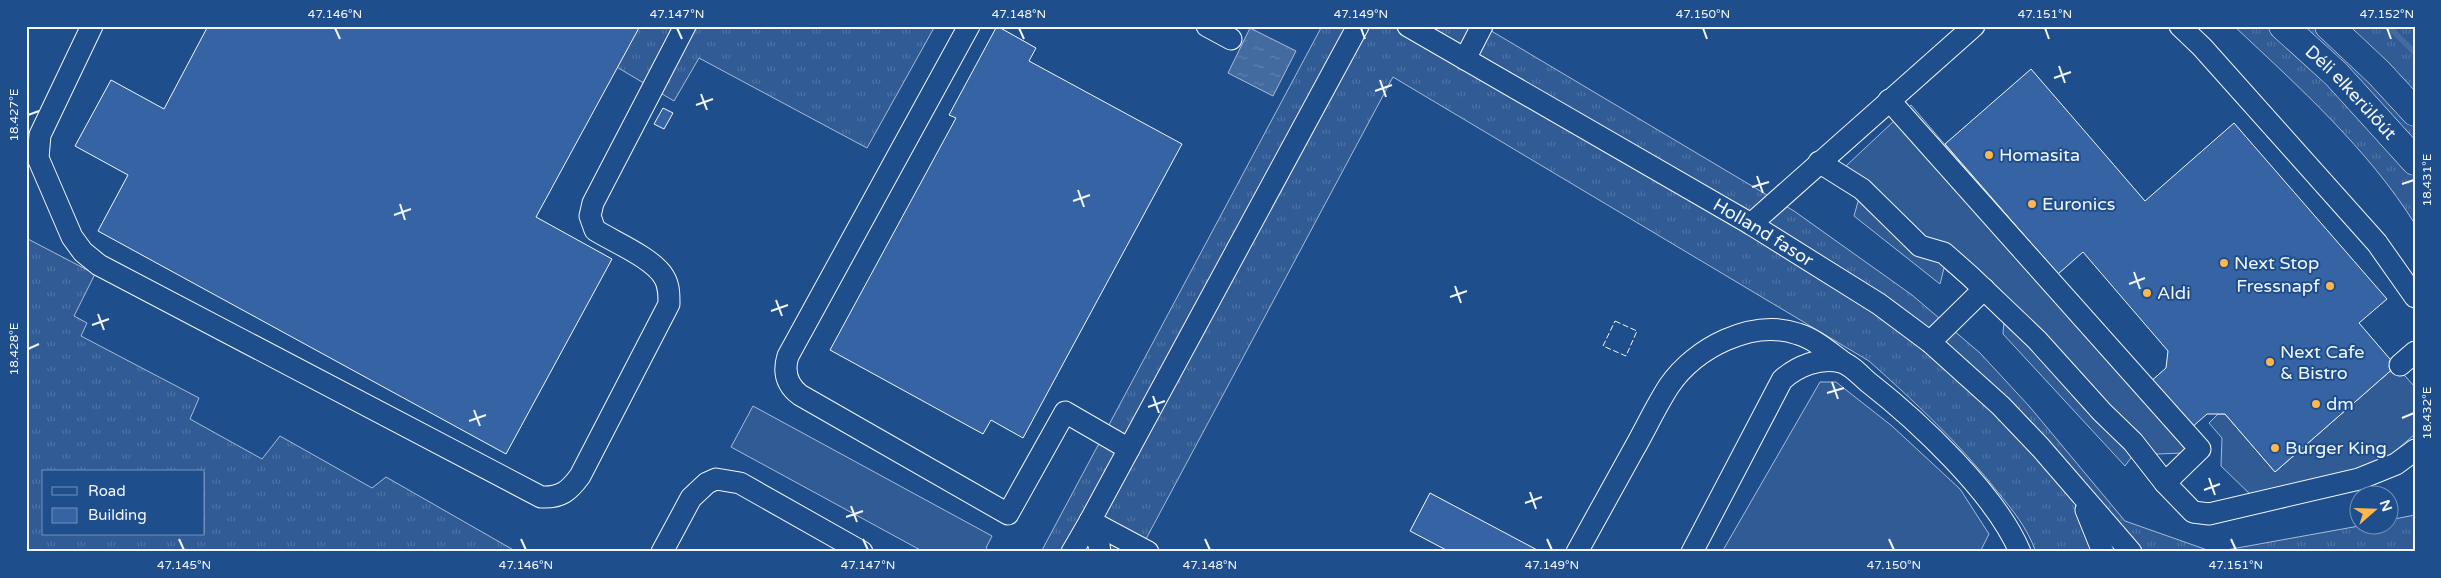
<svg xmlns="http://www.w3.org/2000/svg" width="2441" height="578" font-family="'Varela Round',sans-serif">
  <defs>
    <pattern id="grass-tufts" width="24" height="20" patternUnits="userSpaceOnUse" patternTransform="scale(1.25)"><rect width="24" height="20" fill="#305b95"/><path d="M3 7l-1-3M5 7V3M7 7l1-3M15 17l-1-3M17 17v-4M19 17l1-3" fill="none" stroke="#4e73a5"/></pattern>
    <pattern id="water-ripples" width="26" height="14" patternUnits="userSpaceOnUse" patternTransform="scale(1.25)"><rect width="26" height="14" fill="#446ba0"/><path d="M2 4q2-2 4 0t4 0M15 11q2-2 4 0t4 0" fill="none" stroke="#5f81ae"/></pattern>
  </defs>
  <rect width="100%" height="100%" fill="#1f4e8c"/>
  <g fill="url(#grass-tufts)" stroke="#a8bbd7" fill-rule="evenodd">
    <polygon points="634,26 935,26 867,148 699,58 674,101 610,63"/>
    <path d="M1322 26H1483L1794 211 1912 295 1980 353 2029 406 2125 521 2213 552H2036C2026 526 2014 512 1997 491 1959 443 1915 402 1869 361L1393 77 1139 552H1041Z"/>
    <path d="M2234 26H2415V224C2368 149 2299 87 2234 26Z"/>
    <path d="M26 238 95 274 74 316 87 323 81 336 199 398 190 419 262 459 280 436 372 488 386 477 517 552H26ZM44 472H204V534H44Z"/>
    <polygon points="2415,515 2415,552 2215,552 2359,526 2388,526 2389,520"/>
  </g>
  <g fill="#305b95" stroke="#a8bbd7">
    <polygon points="1911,105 2208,452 2133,455 2125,466 2003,334 2004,320 1944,268 1940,284 1854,216 1859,198 1831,180"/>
    <polygon points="2396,366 2415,387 2415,434 2378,466 2253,497 2221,466 2222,438 2209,423 2218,414 2225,414 2275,472"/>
    <polygon points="1820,382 1836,382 1892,426 1960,489 1989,534 1980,552 1722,552"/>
    <polygon points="753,406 992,536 986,548 991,552 924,552 731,447"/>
  </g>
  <polygon fill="url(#water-ripples)" stroke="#a8bbd7" points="1250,28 1296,51 1273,96 1228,73"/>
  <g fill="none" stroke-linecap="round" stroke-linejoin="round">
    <polyline stroke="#446ba0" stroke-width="5.5" points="2388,26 2415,53"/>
  </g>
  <g fill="#3563a3" stroke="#f2f6ff">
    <polygon points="208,26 640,26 536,217 612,259 506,454 98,231 128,175 75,146 111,80 164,109"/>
    <polygon points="997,26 1036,48 1029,61 1182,144 1023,438 991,420 983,434 830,350 956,118 949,115"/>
    <polygon points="2031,69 2145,201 2234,123 2387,299 2359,323 2396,366 2275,472 2225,414 2207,414 2190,429 2150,382 2166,368 2168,351 2083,252 2058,274 1945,144"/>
    <polygon points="663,108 673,113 664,129 654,124"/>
    <polygon points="1430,493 1541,552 1450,552 1410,531"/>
  </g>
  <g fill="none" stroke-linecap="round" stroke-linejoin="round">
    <defs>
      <g id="minor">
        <path d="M92 26 40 135 38 158 72 237 83 252 99 265 541 497C561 498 569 491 580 476L669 304C669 294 669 285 664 277 653 258 614 242 595 230L590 216 593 203 685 26"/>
        <path d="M969 26 788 356C783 372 787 385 800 395L1008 514 1065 412 1129 449"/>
        <polyline points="1207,26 1231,39"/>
        <path id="s1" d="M1408 26 1751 224 1879 304 1930 342 2001 406 2041 448 2131 552"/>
        <polyline points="2180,26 2202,47 2377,243 2415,297"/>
        <polyline points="1465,59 1482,26"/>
        <polyline points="1819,162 1862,189 1920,246 1944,253 1970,276 2037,340 2102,412 2133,442 2165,483 2200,449 1889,100"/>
        <polyline points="1751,224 1974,26"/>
        <polyline points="1930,342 1984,289"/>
        <polyline points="2400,365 2415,352"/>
        <polyline points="2165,483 2193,512 2209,514 2359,479 2396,464 2415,450"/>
        <polyline points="2086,510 2103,552"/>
        <polyline points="1090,521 1099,545 1100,552"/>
        <polyline points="662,552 691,498 707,483 716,479 740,483 862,552"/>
        <polyline points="1072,552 1090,521"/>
        <polyline points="1148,552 1090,521 1358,26"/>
        <path d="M1577 552C1596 518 1615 483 1634 449 1646 428 1656 406 1669 386 1695 348 1752 318 1798 334 1815 339 1829 352 1843 362"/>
        <path d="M1692 552 1782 380C1797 366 1820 357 1841 362 1850 364 1861 376 1868 382 1918 421 1996 494 2020 552"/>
      </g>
      <g id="major">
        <path id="s2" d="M2283 26 2336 74 2415 161"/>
        <polyline points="2329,26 2379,73 2415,112"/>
      </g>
    </defs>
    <use href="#minor" stroke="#f2f6ff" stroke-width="23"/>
    <use href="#major" stroke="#f2f6ff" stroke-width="29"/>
    <use href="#minor" stroke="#1f4e8c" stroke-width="21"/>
    <use href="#major" stroke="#1f4e8c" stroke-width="28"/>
    <polygon stroke="#f2f6ff" stroke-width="1" stroke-dasharray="6 2.5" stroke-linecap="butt" points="1615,321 1637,331 1626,356 1603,346"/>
  </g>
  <path fill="none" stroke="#f2f6ff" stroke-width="2" d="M335 28 340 39M677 28 682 39M1019 28 1024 39M1361 28 1365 39M1703 28 1707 39M2045 28 2049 39M2387 28 2391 39M2059 66 2065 83M2054 78 2071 72M1380 80 1386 97M1375 91 1392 85M701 94 707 110M696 105 713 99M28 115 39 111M1757 176 1763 193M2402 184 2414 180M1752 187 1769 182M1078 190 1084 207M1073 201 1090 195M400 204 405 220M394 215 411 209M2134 272 2140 289M2129 284 2145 278M1455 286 1461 303M1450 297 1467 291M776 300 782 316M771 311 788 305M98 314 104 330M92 325 109 319M28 349 39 344M1832 382 1838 399M1827 393 1844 388M1153 396 1159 413M1148 407 1165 401M474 410 480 426M2402 418 2414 413M469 421 486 415M2209 478 2215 495M2204 490 2220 484M1530 492 1536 509M1525 503 1542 497M851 506 857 522M846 517 863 511M179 539 184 550M521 539 526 550M863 539 868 550M1205 539 1210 550M1547 539 1552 550M1889 539 1894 550M2231 539 2236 550"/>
  <g fill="#ffb74d" stroke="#1f4e8c" stroke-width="2">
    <circle cx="1989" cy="155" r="5"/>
    <circle cx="2032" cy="204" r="5"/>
    <circle cx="2224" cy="263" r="5"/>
    <circle cx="2330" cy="286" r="5"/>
    <circle cx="2147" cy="293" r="5"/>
    <circle cx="2270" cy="362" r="5"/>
    <circle cx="2316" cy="404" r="5"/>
    <circle cx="2275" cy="448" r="5"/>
  </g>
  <g text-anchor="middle" stroke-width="4" stroke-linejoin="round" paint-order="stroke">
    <g font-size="18" fill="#f2f6ff" stroke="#1f4e8c">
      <text dy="6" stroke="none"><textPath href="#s2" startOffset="95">Déli elkerülőút</textPath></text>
      <text dy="6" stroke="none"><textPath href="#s1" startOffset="411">Holland fasor</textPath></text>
    </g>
    <g font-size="18" fill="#f2f6ff" stroke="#1f4e8c" text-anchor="start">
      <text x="1999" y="161">Homasita</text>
      <text x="2042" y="210">Euronics</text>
      <text x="2234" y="269">Next Stop</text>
      <text x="2320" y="292" text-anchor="end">Fressnapf</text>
      <text x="2157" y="299">Aldi</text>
      <text x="2280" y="358">Next Cafe<tspan x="2280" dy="21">&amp; Bistro</tspan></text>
      <text x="2326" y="410">dm</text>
      <text x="2285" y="454">Burger King</text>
    </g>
  </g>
  <rect width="2441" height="578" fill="none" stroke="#1f4e8c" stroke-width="55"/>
  <rect x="42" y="470" width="162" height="65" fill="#1f4e8c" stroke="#7391ba"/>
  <rect x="52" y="487" width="25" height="8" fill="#1f4e8c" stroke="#7391ba"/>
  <text x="88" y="496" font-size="15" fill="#f2f6ff">Road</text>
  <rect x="52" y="508" width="25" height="15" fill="#3563a3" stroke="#7391ba"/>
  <text x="88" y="520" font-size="15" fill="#f2f6ff">Building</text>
  <g transform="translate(2374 510) rotate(70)"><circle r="24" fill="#1f4e8c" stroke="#7391ba"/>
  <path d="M0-4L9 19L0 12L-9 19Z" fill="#ffb74d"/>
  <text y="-8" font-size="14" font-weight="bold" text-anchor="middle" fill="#f2f6ff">N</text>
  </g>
  <rect x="28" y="28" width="2386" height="522" fill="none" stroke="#f2f6ff" stroke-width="2"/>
  <g font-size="12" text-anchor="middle" fill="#f2f6ff">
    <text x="335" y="18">47.146°N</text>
    <text x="677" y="18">47.147°N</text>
    <text x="1019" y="18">47.148°N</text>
    <text x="1361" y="18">47.149°N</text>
    <text x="1703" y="18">47.150°N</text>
    <text x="2045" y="18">47.151°N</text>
    <text x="2387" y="18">47.152°N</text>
    <text transform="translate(14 115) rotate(-90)" y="4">18.427°E</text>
    <text transform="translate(2427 180) rotate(-90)" y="4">18.431°E</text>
    <text transform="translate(14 349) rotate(-90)" y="4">18.428°E</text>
    <text transform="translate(2427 413) rotate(-90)" y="4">18.432°E</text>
    <text x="184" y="569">47.145°N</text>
    <text x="526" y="569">47.146°N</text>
    <text x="868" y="569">47.147°N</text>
    <text x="1210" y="569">47.148°N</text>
    <text x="1552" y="569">47.149°N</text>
    <text x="1894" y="569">47.150°N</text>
    <text x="2236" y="569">47.151°N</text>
  </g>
</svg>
